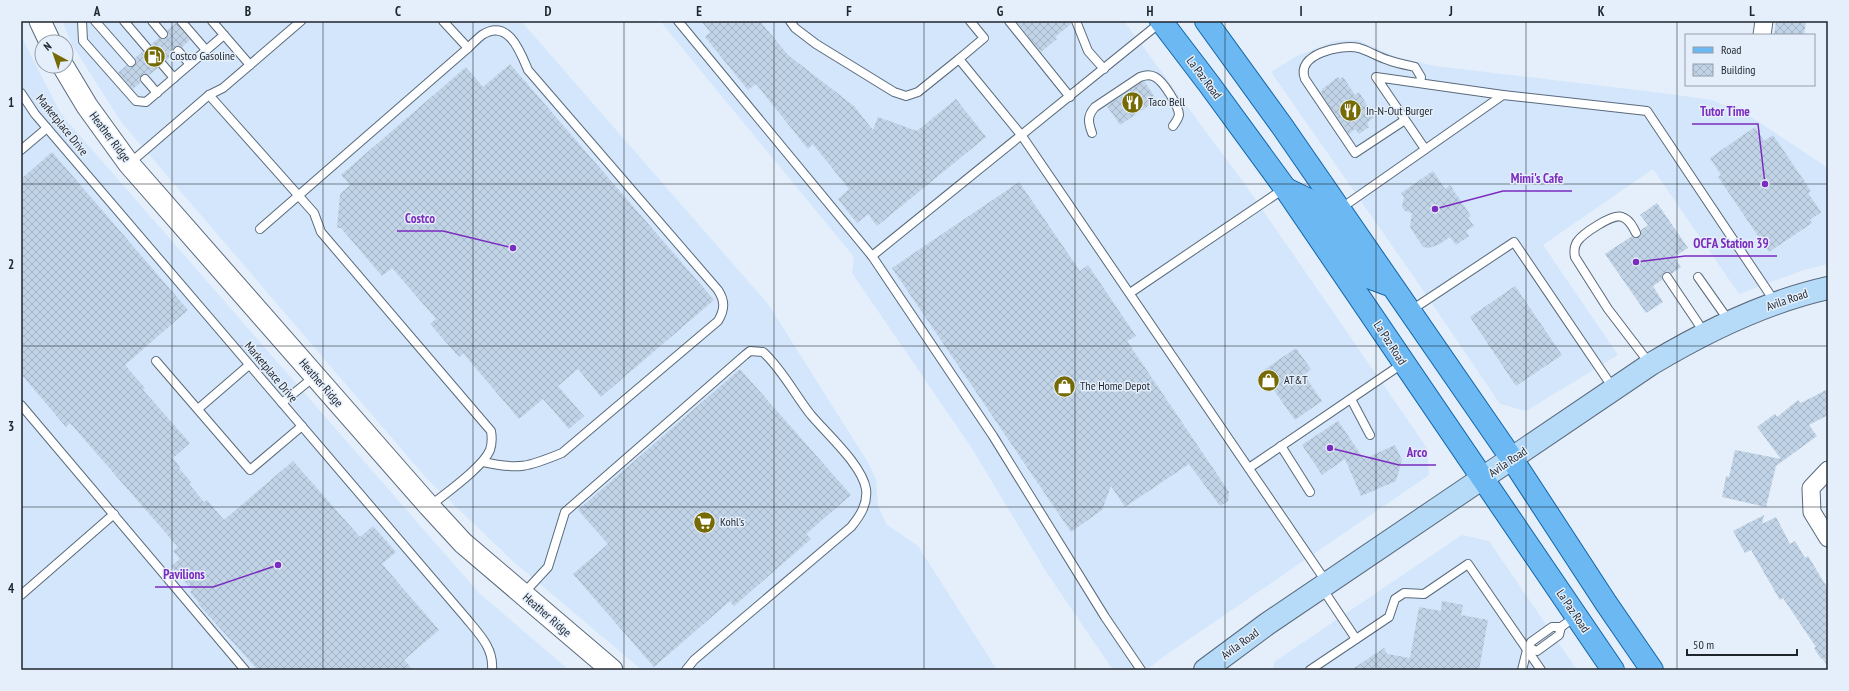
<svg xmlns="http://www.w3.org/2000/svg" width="1849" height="691" font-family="'PT Sans Narrow',sans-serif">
  <defs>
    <pattern id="building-cross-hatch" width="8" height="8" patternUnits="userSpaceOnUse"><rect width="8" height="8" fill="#c1d3e6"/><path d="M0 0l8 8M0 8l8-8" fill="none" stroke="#a5b5c6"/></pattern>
  </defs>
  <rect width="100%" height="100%" fill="#e4effb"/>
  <g fill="#d3e6fb">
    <polygon points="62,21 521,21 768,304 869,464 876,480 878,505 886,524 918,546 997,670 642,670 515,563 428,480 122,123 72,45"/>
    <polygon points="660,21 1124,21 1244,183 1427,448 1429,475 1160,659 1147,670 1113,670 1047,573 971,447 852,273 854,257"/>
    <polygon points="21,36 61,114 479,593 569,670 21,670"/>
    <polygon points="1358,40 1396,57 1435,66 1662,93 1712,100 1753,118 1828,168 1828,264 1804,270 1739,294 1653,169 1543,245 1618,355 1526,411 1500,404 1416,280 1271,72 1297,56 1335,41"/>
    <polygon points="1462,535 1489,541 1577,670 1273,670 1274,662"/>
  </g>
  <g fill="url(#building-cross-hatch)">
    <polygon points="701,21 760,21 788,55 854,106 873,130 878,117 917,131 956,99 986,137 877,226 868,214 857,223 838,199 849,189 813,144 808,149 756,84 748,90 705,37 710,32"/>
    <polygon points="1016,21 1071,21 1071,24 1055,37 1057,39 1041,52"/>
    <polygon points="1776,21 1806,21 1804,35 1774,35"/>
    <polygon points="176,23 190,40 182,47 175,47 173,50 174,54 166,61 163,59 159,60 157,63 158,68 149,75 146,74 142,75 140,78 141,82 133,89 118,73 127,65 130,67 134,66 136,63 135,58 143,51 148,53 151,52 152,47 151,44 159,38 164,39 167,38 168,33 167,30"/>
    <polygon points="510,64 714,300 601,397 578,369 558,386 584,416 569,429 543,399 519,419 463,353 459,357 430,324 436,319 392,268 382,276 341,228 337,228 340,194 350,185 341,175 466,67 483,87"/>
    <polygon points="1338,77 1340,79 1343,77 1355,95 1359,92 1374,117 1367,123 1369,127 1359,134 1355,129 1349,134 1320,92 1323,90 1322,89"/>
    <polygon points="1144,81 1157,100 1120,125 1107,106"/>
    <polygon points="1755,127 1764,141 1773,135 1811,191 1808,193 1821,212 1810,220 1812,223 1769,252 1718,177 1721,175 1710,158"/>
    <polygon points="52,152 188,310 125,365 145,388 143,390 190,443 173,458 180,467 179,468 191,482 189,484 204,502 207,500 224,520 293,461 360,537 373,526 396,552 382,564 439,630 404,660 413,670 258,670 198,604 199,603 190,592 192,590 171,566 180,559 173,551 178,547 70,423 66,427 21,374 21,179"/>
    <polygon points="1433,171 1445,189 1450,185 1471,216 1468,218 1474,226 1466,231 1469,236 1456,245 1450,237 1440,244 1429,248 1423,247 1410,227 1412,213 1405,211 1402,207 1404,197 1401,193"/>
    <polygon points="1019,182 1080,271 1088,265 1136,336 1127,341 1229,492 1228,501 1220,506 1189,464 1125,507 1111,486 1102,510 1071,532 892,268"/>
    <polygon points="1657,203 1688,248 1674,257 1681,267 1671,274 1664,272 1662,275 1662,280 1653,286 1663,302 1646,313 1605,254 1632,236 1636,238 1640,236 1641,230 1648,225 1640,215"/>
    <polygon points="1515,286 1562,355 1516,386 1470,317"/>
    <polygon points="1296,348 1311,369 1304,375 1322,401 1295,420 1261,372"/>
    <polygon points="740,369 851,495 806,534 811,539 734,606 730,601 654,667 573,574 608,544 578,510"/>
    <polygon points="1828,389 1828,415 1809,425 1817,436 1776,466 1766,507 1722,497 1726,476 1729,477 1735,450 1781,459 1757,427 1775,414 1777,417 1798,400 1801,403"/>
    <polygon points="1338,421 1364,459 1395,445 1402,460 1396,481 1361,496 1345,459 1322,475 1302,445"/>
    <polygon points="1764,515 1762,524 1776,517 1790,544 1795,541 1805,558 1808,556 1828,589 1828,667 1822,658 1821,659 1814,648 1816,647 1783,598 1780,600 1751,550 1745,553 1733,531"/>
    <polygon points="1442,601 1463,605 1461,615 1488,620 1479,670 1351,670 1384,648 1387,654 1410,658 1419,607 1441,611"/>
  </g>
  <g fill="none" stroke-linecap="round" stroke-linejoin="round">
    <defs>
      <g id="service">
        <polyline points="82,21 83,41 136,101 146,102 224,35"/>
        <polyline points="95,21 131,62"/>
        <polyline points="124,21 147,48"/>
        <polyline points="152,21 163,34"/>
        <polyline points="181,21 206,50"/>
        <polyline points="212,21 250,65"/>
        <path d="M443 21 468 48C472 44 477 39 482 35 508 18 520 51 528 70L718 290C725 301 725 309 718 321L562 453C528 467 519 470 483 462"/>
        <polyline points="678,21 872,256 993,436 1105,617 1141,670"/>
        <polyline points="790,21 795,28 816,44 894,92 906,96 918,92 959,59 1022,136 1327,583"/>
        <polyline points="1009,21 1070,97"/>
        <polyline points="1076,21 1088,51 1104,69"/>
        <polyline points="178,51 190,64"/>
        <polyline points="959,59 984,38 970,21"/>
        <polyline points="162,64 174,78"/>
        <polyline points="145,79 157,93"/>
        <path d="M21 93 35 114 466 618C479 634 494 648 492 670"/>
        <path d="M209 95 314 213 321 232 491 431C492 437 492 444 490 450 483 467 446 493 430 506"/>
        <path d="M1405 120 1355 153 1305 79C1295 54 1341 44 1359 48 1369 51 1378 57 1388 60 1396 63 1406 65 1415 67L1421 77 1420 83"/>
        <path d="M1092 133C1088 122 1087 116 1095 107L1140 77C1145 75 1150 74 1155 77 1163 81 1179 106 1179 115 1178 119 1176 122 1173 126"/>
        <polyline points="1425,149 1376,77 1503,95"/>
        <polyline points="21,150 47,128"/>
        <polyline points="130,163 209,95 223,88 301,21"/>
        <polyline points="1340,209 1503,95 1647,111 1775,302"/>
        <polyline points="260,229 468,48"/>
        <path d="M1636 233C1633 227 1629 219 1622 217 1613 213 1582 234 1577 242 1574 247 1574 252 1575 257L1608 309 1650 364"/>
        <polyline points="872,256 1161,22"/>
        <polyline points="1667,277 1704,332"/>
        <polyline points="1698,277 1729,321"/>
        <polyline points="1130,293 1285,188"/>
        <polyline points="1410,311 1514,242 1613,388"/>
        <polyline points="156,361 250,470 302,426"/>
        <polyline points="1351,399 1370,435"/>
        <polyline points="282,403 315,376"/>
        <polyline points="21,405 245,670"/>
        <polyline points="198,409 249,365"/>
        <polyline points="1281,446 1310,492"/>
        <polyline points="1249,468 1402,364"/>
        <polyline points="1322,588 1356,639"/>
        <path d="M523 594 548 567 565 512 745 355 750 351 763 352C782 369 795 395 811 415 827 434 862 465 866 489 868 504 860 516 851 527L694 660 686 670"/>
        <polyline points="21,595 114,514"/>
        <polyline points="1529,648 1537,651 1559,635 1561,627"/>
        <polyline points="1310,670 1389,617 1395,599 1404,593 1424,594 1468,564 1541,670"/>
        <polyline points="1522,670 1527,650 1529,648 1531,642 1552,627 1561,627 1576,616"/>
      </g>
      <g id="minor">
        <polyline points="1762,35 1764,21"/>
        <polyline points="1828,470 1811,488 1812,512 1828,538"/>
      </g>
      <g id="tertiary">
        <polyline points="40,21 50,42"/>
        <polyline points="63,66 87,106 129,164 429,506 463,543 612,670"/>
      </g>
      <path id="secondary" d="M1205 670 1267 624 1651 364C1706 331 1765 302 1828 288"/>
      <g id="primary">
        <polyline points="1161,21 1209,84 1285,188 1613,670"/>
        <polyline points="1206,21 1282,126 1512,459 1606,603 1652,670"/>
        <polyline points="1286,189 1315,203 1361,269 1371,278 1387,284"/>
      </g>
    </defs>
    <use href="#service" stroke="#5a6a7c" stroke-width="10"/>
    <use href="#minor" stroke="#5a6a7c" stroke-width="19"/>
    <use href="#tertiary" stroke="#5a6a7c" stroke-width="23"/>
    <use href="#secondary" stroke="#5a6a7c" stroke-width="24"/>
    <use href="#primary" stroke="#1165a8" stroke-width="24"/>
    <use href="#service" stroke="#fff" stroke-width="8"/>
    <use href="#minor" stroke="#fff" stroke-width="17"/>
    <use href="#tertiary" stroke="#fff" stroke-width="21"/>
    <use href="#secondary" stroke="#b5dbf9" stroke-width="22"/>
    <use href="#primary" stroke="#6bb8f3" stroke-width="22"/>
  </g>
  <path fill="none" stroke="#1f252d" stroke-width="1" stroke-opacity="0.55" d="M172 21V670M323 21V670M473 21V670M624 21V670M774 21V670M924 21V670M1075 21V670M1225 21V670M1376 21V670M1526 21V670M1677 21V670M21 184H1828M21 346H1828M21 507H1828"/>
  <defs>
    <symbol id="fuel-disc" viewBox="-11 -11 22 22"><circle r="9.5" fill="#756a03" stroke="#e4effb"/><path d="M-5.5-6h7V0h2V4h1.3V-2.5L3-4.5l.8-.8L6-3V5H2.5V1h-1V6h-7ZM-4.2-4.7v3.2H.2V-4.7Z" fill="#fff"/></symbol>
    <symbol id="restaurant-disc" viewBox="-11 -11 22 22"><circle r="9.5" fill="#756a03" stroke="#e4effb"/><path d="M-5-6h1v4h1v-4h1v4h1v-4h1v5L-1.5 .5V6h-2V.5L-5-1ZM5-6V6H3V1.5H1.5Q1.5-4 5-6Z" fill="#fff"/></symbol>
    <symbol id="shop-disc" viewBox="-11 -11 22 22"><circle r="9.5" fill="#756a03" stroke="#e4effb"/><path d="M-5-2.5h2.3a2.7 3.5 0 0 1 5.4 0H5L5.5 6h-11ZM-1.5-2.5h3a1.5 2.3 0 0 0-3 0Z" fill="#fff"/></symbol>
    <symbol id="supermarket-disc" viewBox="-11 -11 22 22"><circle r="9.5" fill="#756a03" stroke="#e4effb"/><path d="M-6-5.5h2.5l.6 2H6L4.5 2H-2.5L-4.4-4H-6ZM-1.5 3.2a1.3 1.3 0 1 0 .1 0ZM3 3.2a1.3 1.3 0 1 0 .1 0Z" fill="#fff"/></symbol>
  </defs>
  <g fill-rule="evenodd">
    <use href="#fuel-disc" x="142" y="44" width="25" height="25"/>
    <use href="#restaurant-disc" x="1120" y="90" width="25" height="25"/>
    <use href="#restaurant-disc" x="1338" y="98" width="25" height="25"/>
    <use href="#shop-disc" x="1256" y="368" width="25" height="25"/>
    <use href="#shop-disc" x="1052" y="374" width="25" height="25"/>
    <use href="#supermarket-disc" x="692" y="510" width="25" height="25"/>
  </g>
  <g text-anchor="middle" stroke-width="3" stroke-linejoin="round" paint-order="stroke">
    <g font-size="12" fill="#1f252d" stroke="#e4effb" text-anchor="start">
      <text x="170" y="60">Costco Gasoline</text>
      <text x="1148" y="106">Taco Bell</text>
      <text x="1366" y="115">In-N-Out Burger</text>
      <text x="1284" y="384">AT&amp;T</text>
      <text x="1080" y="390">The Home Depot</text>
      <text x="720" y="526">Kohl's</text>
    </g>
    <g font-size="12" fill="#1f252d" stroke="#e4effb">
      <text transform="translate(1204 78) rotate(53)" y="4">La Paz Road</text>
      <text transform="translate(62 125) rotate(51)" y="4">Marketplace Drive</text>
      <text transform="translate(110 137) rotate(53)" y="4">Heather Ridge</text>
      <text transform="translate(1787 300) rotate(-19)" y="4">Avila Road</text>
      <text transform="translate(1390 343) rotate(57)" y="4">La Paz Road</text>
      <text transform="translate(271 372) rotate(50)" y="4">Marketplace Drive</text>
      <text transform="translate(321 383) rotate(49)" y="4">Heather Ridge</text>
      <text transform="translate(1508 462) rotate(-34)" y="4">Avila Road</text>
      <text transform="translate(1573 611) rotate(56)" y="4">La Paz Road</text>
      <text transform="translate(547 615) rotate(41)" y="4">Heather Ridge</text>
      <text transform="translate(1240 644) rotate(-36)" y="4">Avila Road</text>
    </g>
  </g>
  <path fill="none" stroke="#7b2cbf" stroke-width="1.5" d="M1765 184L1758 124H1692M1435 209L1503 191H1572M513 248L443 231H397M1636 262L1685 256H1777M1330 448L1399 465H1436M278 565L213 587H155"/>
  <g fill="#7b2cbf" stroke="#e4effb" stroke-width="1.5">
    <circle cx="1765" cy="184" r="4"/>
    <circle cx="1435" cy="209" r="4"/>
    <circle cx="513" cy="248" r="4"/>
    <circle cx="1636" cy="262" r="4"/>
    <circle cx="1330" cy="448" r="4"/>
    <circle cx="278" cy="565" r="4"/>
  </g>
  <g font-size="13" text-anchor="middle" font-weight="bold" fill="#7b2cbf" stroke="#e4effb" stroke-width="3" stroke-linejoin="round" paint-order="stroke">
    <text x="1725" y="116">Tutor Time</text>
    <text x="1537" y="183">Mimi's Cafe</text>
    <text x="420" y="223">Costco</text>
    <text x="1731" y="248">OCFA Station 39</text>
    <text x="1417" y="457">Arco</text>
    <text x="184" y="579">Pavilions</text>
  </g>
  <rect width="1849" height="691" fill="none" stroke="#e4effb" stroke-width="44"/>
  <rect x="1685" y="34" width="130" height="52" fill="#e4effb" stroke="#959ea9"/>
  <rect x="1693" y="47" width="20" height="6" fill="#6bb8f3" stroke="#959ea9"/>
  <text x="1721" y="54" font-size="12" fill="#1f252d">Road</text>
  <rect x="1693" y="64" width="20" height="12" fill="url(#building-cross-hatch)" stroke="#959ea9"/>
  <text x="1721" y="74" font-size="12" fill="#1f252d">Building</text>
  <g transform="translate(54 54) rotate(320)"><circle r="19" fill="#e4effb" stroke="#959ea9"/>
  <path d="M0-3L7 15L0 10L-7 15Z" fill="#756a03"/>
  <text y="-6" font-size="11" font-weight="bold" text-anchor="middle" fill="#1f252d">N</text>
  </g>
  <path d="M1687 649v6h110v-6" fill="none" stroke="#1f252d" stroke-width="2"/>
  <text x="1693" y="649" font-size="12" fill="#1f252d" stroke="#e4effb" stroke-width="3" paint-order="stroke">50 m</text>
  <rect x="22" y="22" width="1805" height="647" fill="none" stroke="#1f252d" stroke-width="1.5"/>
  <g font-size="13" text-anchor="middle" font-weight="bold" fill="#1f252d">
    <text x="97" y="16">A</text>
    <text x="248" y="16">B</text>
    <text x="398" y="16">C</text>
    <text x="548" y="16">D</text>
    <text x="699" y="16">E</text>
    <text x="849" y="16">F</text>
    <text x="1000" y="16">G</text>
    <text x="1150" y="16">H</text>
    <text x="1301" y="16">I</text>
    <text x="1451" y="16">J</text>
    <text x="1601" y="16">K</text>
    <text x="1752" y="16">L</text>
    <text x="11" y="107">1</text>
    <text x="11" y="269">2</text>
    <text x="11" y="431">3</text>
    <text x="11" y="593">4</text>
  </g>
</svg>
